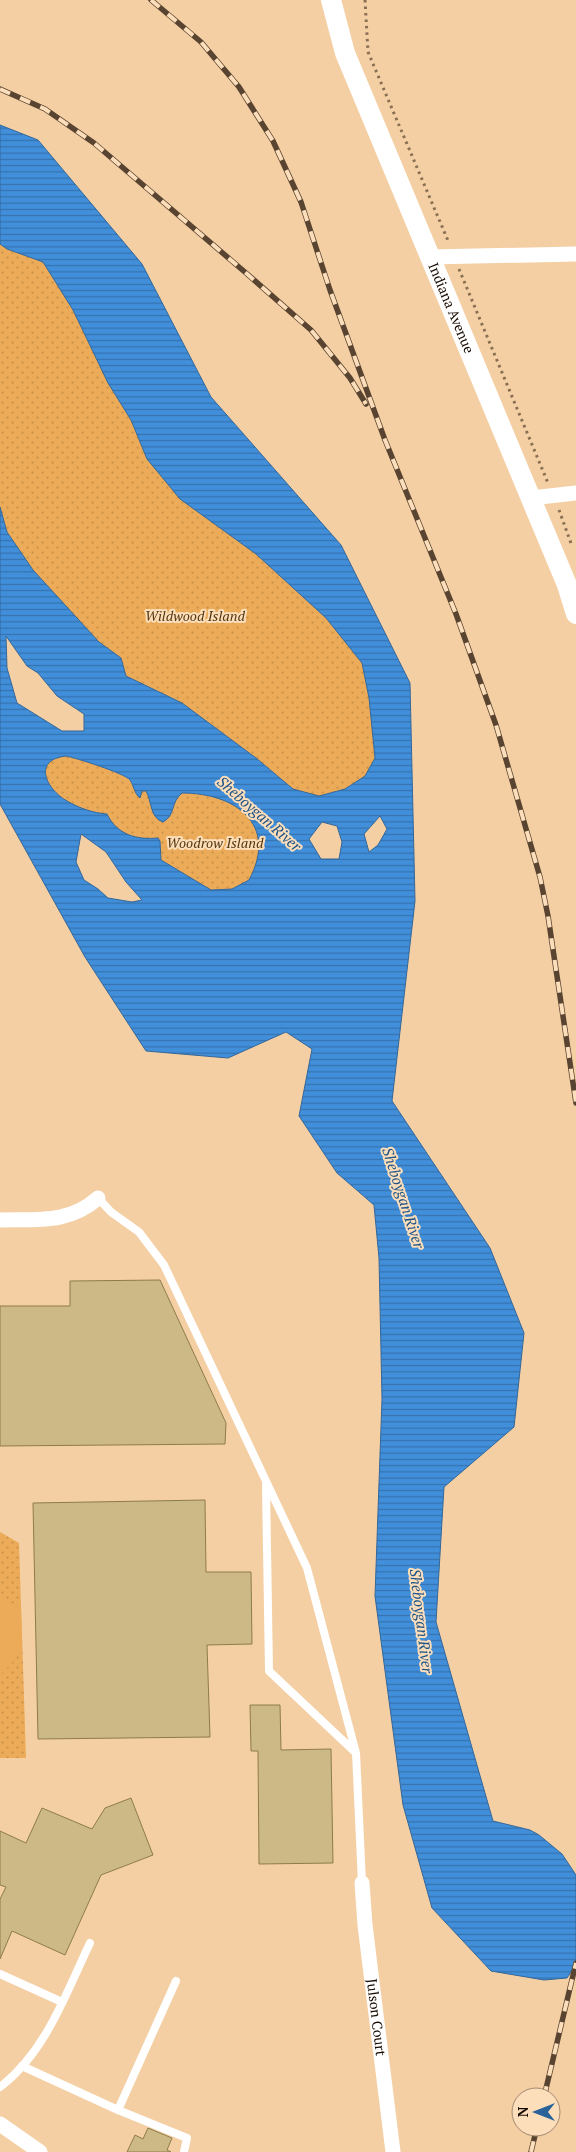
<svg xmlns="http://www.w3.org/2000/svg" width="576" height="2152" font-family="'PT Serif',serif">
  <defs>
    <pattern id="green-dots" width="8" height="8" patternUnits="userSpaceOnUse" patternTransform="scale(1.25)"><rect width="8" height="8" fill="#ecab58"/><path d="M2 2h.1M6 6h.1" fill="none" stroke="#ca924b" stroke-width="1.8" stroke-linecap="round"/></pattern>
    <pattern id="water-rules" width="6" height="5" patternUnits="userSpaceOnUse" patternTransform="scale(1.25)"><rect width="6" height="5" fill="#418fdb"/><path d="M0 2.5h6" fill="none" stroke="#3573af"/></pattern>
  </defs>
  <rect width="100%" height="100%" fill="#f5cfa4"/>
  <g fill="url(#green-dots)">
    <polygon points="0,244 7,249 43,262 73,310 108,383 131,420 147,459 220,527 256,554 326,618 362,663 369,698 375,758 365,776 345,789 319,796 293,789 256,758 182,703 126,676 121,658 99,642 33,571 7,532 0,507"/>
    <path d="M66 756C76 758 124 773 129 780 134 785 134 792 139 797L142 791H146L152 807 167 820C173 810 173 801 182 793 236 793 279 824 249 880L232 889 211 890 161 860 160 841 158 838C136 840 117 836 107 814 93 813 79 808 67 801 46 789 32 760 66 756Z"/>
    <polygon points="0,1532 19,1543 26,1758 0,1758"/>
  </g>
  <polygon fill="#ecab58" points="0,1597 21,1608 22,1646 16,1658 0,1676"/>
  <path fill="url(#water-rules)" stroke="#346799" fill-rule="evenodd" d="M0 125 38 140 142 264 211 397 341 545 410 683 415 901 392 1101 490 1248 524 1333 514 1427 444 1487 436 1622 493 1821 530 1830 539 1835 562 1854 576 1875V1965L567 1978 544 1980 491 1971 432 1908 403 1805 375 1596 382 1399 379 1258 374 1205 337 1173 299 1116 312 1049 286 1032 228 1058 146 1051 85 957 0 804V507L7 532 33 570 99 642 121 658 126 676 182 703 256 758 293 789 319 796 345 789 365 776 375 758 369 698 362 663 326 618 256 554 180 499 147 459 131 420 108 383 73 310 43 262 7 249 0 244ZM6 636 27 666 38 673 57 696 84 714V731H62L17 703 7 668ZM66 756C76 758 124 773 130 780 134 786 134 793 140 798L142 791H146C152 802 150 818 163 822 176 815 170 803 182 793 235 793 279 824 249 880L232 889 211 890 161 860 160 841 158 838C137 840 117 835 107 814 93 813 79 808 67 801 46 789 32 760 66 756ZM380 816 387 829 378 845 369 852 364 834ZM322 822 337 826 342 842 339 859H321L309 839ZM81 834 106 852 126 882 142 900 132 902 108 898 98 889 84 880 76 862Z"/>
  <g fill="#ccb986" stroke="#8d7c4a">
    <polygon points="160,1280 226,1423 225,1444 0,1446 0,1306 70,1306 70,1281"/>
    <polygon points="205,1500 206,1572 251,1572 252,1644 207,1645 210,1737 38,1739 33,1503"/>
    <polygon points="250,1705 280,1705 281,1750 331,1749 333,1863 259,1864 258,1751 251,1751"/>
    <polygon points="131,1798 153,1855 101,1875 65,1955 12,1931 0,1959 0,1899 6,1887 0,1885 0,1831 26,1843 42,1808 92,1829 105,1808"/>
    <polygon points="148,2128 172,2138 167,2150 171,2152 127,2152 135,2135 143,2139"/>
  </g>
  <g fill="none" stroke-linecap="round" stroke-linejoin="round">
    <g stroke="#896f54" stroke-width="3" stroke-dasharray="2.5 4" stroke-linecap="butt">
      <polyline points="365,0 368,52 449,243"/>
      <polyline points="459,269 548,483"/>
      <polyline points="559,510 572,546"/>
    </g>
    <g stroke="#fff" stroke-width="8">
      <polyline points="98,1198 111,1212 139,1232 164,1265 307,1568 356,1753 362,1883"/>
      <polyline points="266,1485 269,1671 355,1752"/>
      <polyline points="0,1974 62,2002"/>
      <polyline points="22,2066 118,2110 176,1981"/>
      <path d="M0 2087C46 2052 66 1993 90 1943"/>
      <polyline points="118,2110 187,2138 184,2152"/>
    </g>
    <g stroke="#fff" stroke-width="15">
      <polyline points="429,257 576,254"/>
      <polyline points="531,498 576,493"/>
      <path d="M0 1220C37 1219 69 1224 98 1198"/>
      <path id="s1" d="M362 1883 365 1925 393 2152"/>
      <polyline points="0,2124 40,2152"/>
    </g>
    <path stroke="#fff" stroke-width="20" id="s2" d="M331 0 345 53 567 585 576 614"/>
    <defs>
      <g id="rail">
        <polyline points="151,0 201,42 239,87 273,141 301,202 330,290 385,440 456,614 496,725 540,877 548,916 576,1103"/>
        <polyline points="0,89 45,109 94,143 246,273 311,330 350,378 366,404"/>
        <polyline points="544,2097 576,1963"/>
        <polyline points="531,2152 537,2127"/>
      </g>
    </defs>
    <use href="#rail" stroke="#584430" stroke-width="5.5"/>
    <use href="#rail" stroke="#fddebb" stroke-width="4" stroke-dasharray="11" stroke-linecap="butt"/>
  </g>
  <g text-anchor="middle" stroke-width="4" stroke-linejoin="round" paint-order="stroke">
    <g font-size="14" fill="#170a00" stroke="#fddebb">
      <text dy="5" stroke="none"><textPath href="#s2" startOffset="331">Indiana Avenue</textPath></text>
      <text dy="5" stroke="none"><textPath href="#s1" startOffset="135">Julson Court</textPath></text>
    </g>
    <g font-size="14" font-style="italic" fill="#53360f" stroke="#fddebb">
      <text x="195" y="621">Wildwood Island</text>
      <text x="215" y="848">Woodrow Island</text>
    </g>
    <g font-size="15" font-style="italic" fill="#1e5386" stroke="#fddebb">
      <text transform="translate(259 814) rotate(41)" y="5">Sheboygan River</text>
      <text transform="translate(403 1198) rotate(72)" y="5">Sheboygan River</text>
      <text transform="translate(421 1621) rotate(83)" y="5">Sheboygan River</text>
    </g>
  </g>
  <g transform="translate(536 2112) rotate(270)"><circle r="24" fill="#fddebb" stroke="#a18970"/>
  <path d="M0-4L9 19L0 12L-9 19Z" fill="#29639a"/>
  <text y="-8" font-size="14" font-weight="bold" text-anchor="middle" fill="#170a00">N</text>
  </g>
</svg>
